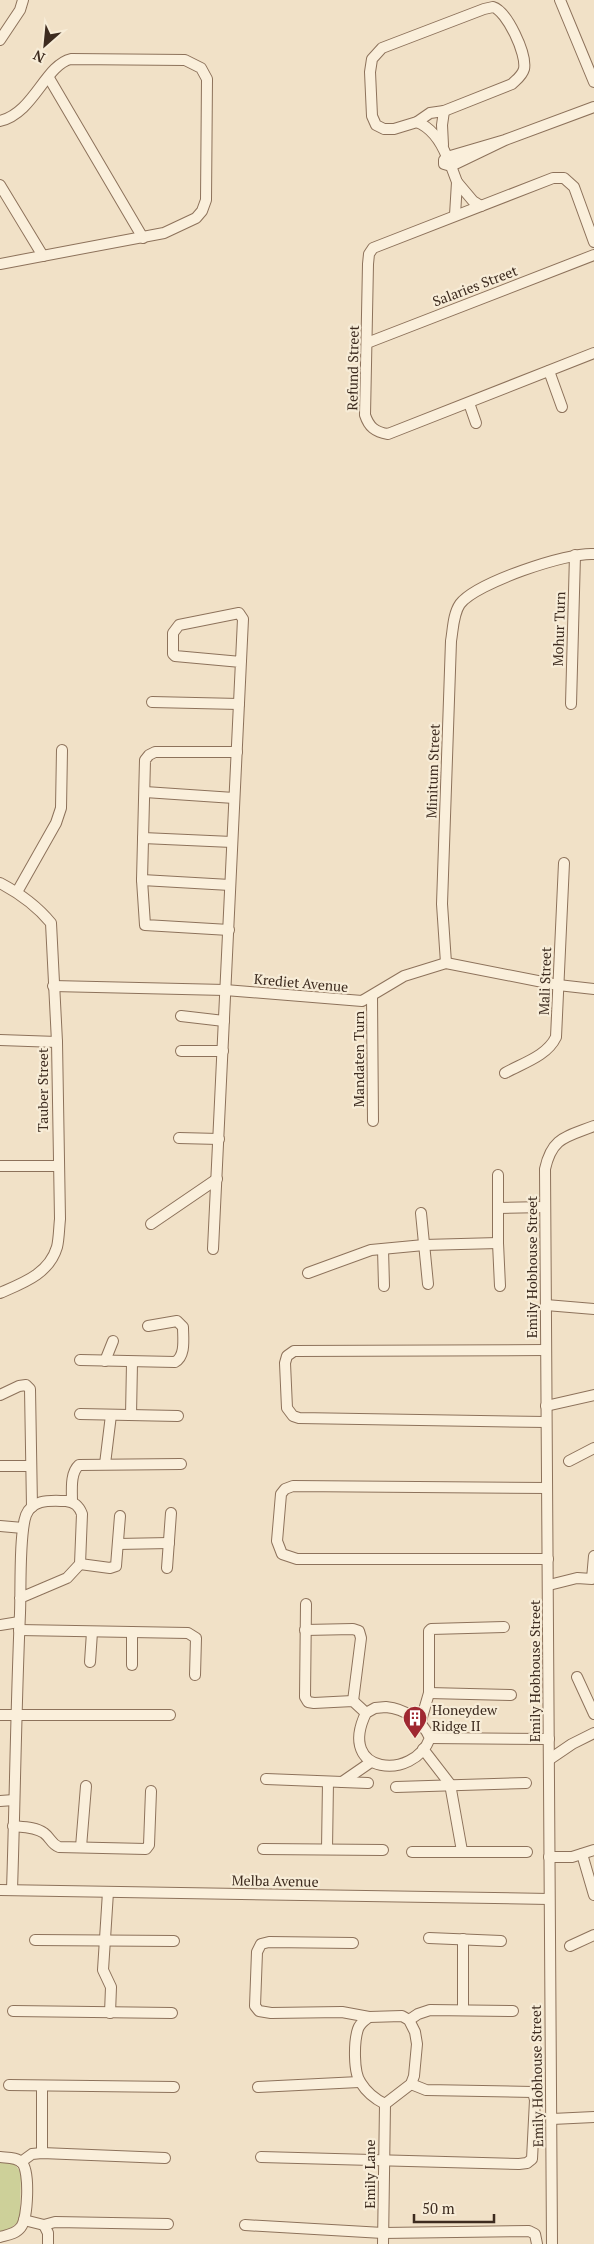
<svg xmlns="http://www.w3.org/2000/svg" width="594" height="2244" font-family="'PT Serif',serif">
  <rect width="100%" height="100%" fill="#f1e1c7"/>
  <polygon fill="#cdd099" points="0,2163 14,2163 21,2173 20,2214 18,2222 7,2231 0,2232"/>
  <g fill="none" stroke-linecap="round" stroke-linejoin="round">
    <defs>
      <g id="street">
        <polyline points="560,0 594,82"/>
        <path d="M493 7C507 11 527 54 524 69 522 76 517 79 512 84L444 111 430 113 417 122 394 129H384L376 125 372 116 370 72 372 59 382 48 484 9Z"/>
        <polyline points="0,40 20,10 23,0"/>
        <polyline points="49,78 143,238"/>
        <path d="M0 121C34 113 45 65 71 59L185 60 201 68 207 79 206 200 202 211 196 218 164 233 0 264"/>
        <path d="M417 122C432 128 441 142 447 157"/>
        <polyline points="505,140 451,166 444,164 444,160 447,157 505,140 594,107"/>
        <polyline points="443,145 442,125 444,111"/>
        <polyline points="451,166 457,182 455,215"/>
        <polyline points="457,182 473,201 481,206"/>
        <polyline points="0,185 43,256"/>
        <path d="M594 242 574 187 564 178H553L373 248 369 254 368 264 365 415C369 427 375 432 388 434L594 353"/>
        <polyline points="367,343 594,255"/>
        <polyline points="549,371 562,407"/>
        <polyline points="469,403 476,423"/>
        <polyline points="152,702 239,704"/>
        <polyline points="571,704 575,555"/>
        <polyline points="145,792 234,798"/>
        <polyline points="143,838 232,842"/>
        <polyline points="142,880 230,885"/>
        <path d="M0 883C19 893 37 906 51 923L57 1042 60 1219C59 1228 59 1239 57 1247 49 1274 23 1283 0 1293"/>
        <polyline points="17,892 56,823 61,808 62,750"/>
        <polyline points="229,930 145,925 142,880 145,760 149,755 155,752 237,752"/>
        <path d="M446 963 442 904 451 641C453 630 453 614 460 604 476 583 567 552 594 554"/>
        <polyline points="53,986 225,990 362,1001 404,976 446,963 558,985 594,989"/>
        <polyline points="372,996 373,1121"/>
        <polyline points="181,1016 224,1021"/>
        <polyline points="0,1040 57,1042"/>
        <polyline points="181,1051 223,1051"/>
        <path d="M505 1073C523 1063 547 1056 556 1037L564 863"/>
        <polyline points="179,1138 219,1139"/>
        <polyline points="0,1166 58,1166"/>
        <polyline points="498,1175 498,1243 500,1286"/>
        <polyline points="499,1208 545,1207"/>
        <polyline points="421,1213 428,1284"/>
        <polyline points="151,1224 217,1179"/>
        <polyline points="213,1249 243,619 239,613 179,625 173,633 173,654 175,656 241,662"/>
        <polyline points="383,1249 384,1286"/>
        <polyline points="308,1273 371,1250 424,1245 498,1243"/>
        <polyline points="546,1305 594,1309"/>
        <polyline points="546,1350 294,1351 287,1356 285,1363 287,1408 293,1416 299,1418 546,1422"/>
        <path d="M80 1360 175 1362C186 1356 183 1338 183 1327L177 1321 148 1326"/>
        <polyline points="105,1361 113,1341"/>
        <polyline points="0,1395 19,1386 26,1385 30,1389 32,1507"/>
        <polyline points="546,1406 594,1395"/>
        <polyline points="80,1414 178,1416"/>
        <polyline points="131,1415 132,1363"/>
        <polyline points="569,1461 594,1448"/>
        <polyline points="105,1464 111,1415"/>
        <polyline points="0,1466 31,1466"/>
        <polyline points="547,1488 293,1486 285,1489 281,1494 277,1541 282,1554 297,1559 548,1559"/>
        <path d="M72 1502C72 1490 70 1473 79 1465L181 1464"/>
        <polyline points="0,1526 23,1528"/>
        <polyline points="118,1544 169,1543"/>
        <polyline points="80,1564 110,1568 116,1566 120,1516"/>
        <polyline points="167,1568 171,1513"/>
        <polyline points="549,1585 577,1578 592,1579 594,1556"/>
        <polyline points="306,1604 305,1697 308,1702 314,1703 353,1701 366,1713"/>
        <polyline points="0,1625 19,1622"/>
        <polyline points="19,1630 188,1633 196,1638 195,1675"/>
        <polyline points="305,1630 353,1629 359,1631 361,1638 353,1701"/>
        <polyline points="132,1632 132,1665"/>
        <polyline points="90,1662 92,1632"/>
        <polyline points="577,1677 594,1714"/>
        <polyline points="429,1693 511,1695"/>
        <path d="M386 1707C405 1709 422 1720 430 1738 414 1781 336 1775 366 1713L375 1708Z"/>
        <polyline points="0,1715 170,1715"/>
        <polyline points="420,1724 429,1693 429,1631 431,1629 504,1627"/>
        <polyline points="430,1738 549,1739"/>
        <polyline points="423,1749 450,1784 462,1851"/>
        <polyline points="550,1759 572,1744 594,1733"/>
        <polyline points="266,1779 368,1783"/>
        <polyline points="342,1782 371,1762"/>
        <polyline points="396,1787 526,1783"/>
        <polyline points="0,1801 14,1800"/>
        <path d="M13 1826C24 1827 36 1827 44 1833 51 1838 51 1844 59 1847L146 1849 149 1845 151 1791"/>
        <polyline points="81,1847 86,1786"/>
        <polyline points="263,1849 383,1850"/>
        <polyline points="327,1849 328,1782"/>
        <polyline points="412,1852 527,1852"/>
        <polyline points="582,1854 594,1895"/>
        <polyline points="549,1857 572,1857 594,1850"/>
        <polyline points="0,1890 549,1899"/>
        <path d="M12 1890C15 1798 16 1706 20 1613 21 1590 19 1534 26 1515 33 1498 52 1501 66 1501 75 1502 79 1506 82 1514L80 1564 67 1578 20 1598"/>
        <polyline points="108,1892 103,1970 111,1987 110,2013"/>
        <polyline points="429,1938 501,1941"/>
        <polyline points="35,1940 174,1941"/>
        <polyline points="353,1943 269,1942 261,1944 257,1952 255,2006 259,2011 271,2013 342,2012 369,2017 402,2016 409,2020 415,2032 417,2044 414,2076 411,2084 385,2104"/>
        <polyline points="570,1946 594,1935"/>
        <polyline points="463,2009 463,1939"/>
        <polyline points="13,2011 172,2013"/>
        <path d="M369 2017C365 2020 360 2023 358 2029 354 2041 353 2073 361 2083 367 2093 375 2099 385 2104"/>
        <polyline points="409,2020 418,2014 430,2010 513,2011"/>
        <polyline points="9,2085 174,2087"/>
        <polyline points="258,2087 359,2082"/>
        <polyline points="552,2119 594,2117"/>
        <polyline points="42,2153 42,2086"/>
        <path d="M0 2157C7 2158 17 2157 22 2163 30 2171 28 2218 21 2227 16 2234 7 2235 0 2237"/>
        <polyline points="261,2157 519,2164 527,2163 532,2159 535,2100 533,2092 426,2090 411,2084"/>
        <polyline points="21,2162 32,2154 42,2153 165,2158"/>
        <polyline points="24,2220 44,2225 55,2222 168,2224"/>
        <polyline points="44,2225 48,2233 48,2244"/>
        <polyline points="245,2225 383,2233 529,2231 535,2234 537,2244"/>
        <polyline points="383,2244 385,2104"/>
        <path d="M552 2244 545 1169C552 1137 566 1137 594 1126"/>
      </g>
    </defs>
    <use href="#street" stroke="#8d725b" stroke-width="12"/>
    <use href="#street" stroke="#faefdb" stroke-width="10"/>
  </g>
  <defs>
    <symbol id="building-pin" viewBox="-11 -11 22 30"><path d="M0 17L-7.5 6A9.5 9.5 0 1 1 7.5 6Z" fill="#9f2831" stroke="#f7ecd7"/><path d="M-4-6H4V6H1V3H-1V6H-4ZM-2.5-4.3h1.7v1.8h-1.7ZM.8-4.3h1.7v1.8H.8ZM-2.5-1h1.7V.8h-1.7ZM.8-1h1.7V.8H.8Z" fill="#fff"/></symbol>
  </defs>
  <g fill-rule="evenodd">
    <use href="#building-pin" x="401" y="1704" width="28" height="38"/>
  </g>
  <g text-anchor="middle" stroke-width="4.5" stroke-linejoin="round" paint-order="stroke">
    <g font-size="14" fill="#3d2b1f" stroke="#f7ecd7">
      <text transform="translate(475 286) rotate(-21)" y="5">Salaries Street</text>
      <text transform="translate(353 368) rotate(-89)" y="5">Refund Street</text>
      <text transform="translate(559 629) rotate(-88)" y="5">Mohur Turn</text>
      <text transform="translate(433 771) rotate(-88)" y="5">Minitum Street</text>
      <text transform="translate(545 981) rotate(-88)" y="5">Mali Street</text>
      <text transform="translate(301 983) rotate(5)" y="5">Krediet Avenue</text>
      <text transform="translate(359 1059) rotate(-90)" y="5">Mandaten Turn</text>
      <text transform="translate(43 1090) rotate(-90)" y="5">Tauber Street</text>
      <text transform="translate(532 1267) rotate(-90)" y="5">Emily Hobhouse Street</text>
      <text transform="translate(535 1671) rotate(-90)" y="5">Emily Hobhouse Street</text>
      <text transform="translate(275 1881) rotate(1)" y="5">Melba Avenue</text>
      <text transform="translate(537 2076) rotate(-91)" y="5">Emily Hobhouse Street</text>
      <text transform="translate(370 2174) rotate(-90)" y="5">Emily Lane</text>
    </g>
    <g font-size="14" fill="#3d2b1f" stroke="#f7ecd7" text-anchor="start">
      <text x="432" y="1715">Honeydew<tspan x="432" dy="16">Ridge II</tspan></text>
    </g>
  </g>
  <g transform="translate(45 45) rotate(207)" stroke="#f7ecd7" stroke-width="4" paint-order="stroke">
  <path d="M0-4L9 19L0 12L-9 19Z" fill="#3d2b1f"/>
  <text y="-8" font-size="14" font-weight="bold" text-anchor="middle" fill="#3d2b1f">N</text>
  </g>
  <path d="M414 2214v8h80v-8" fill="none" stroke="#3d2b1f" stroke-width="2.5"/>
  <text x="422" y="2214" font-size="15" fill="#3d2b1f" stroke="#f7ecd7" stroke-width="4" paint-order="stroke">50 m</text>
</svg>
